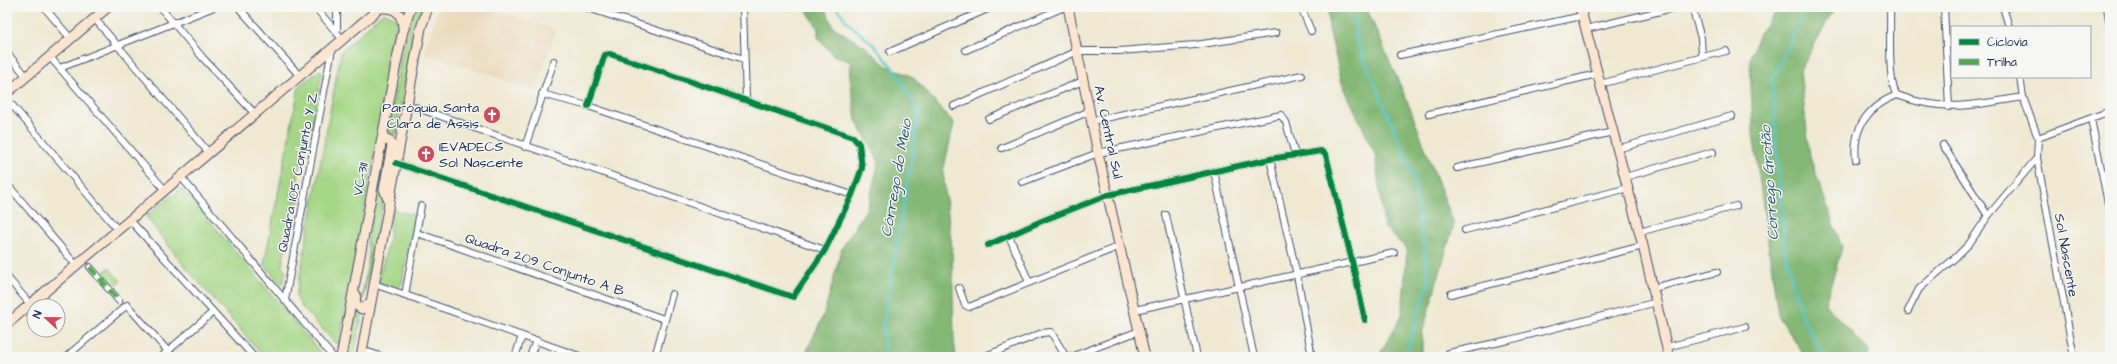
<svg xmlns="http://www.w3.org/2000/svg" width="2117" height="364" font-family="'Architects Daughter',sans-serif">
  <rect width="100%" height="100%" fill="#f6f6f2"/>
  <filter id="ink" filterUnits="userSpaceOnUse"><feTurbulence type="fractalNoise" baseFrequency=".025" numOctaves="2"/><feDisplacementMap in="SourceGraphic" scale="8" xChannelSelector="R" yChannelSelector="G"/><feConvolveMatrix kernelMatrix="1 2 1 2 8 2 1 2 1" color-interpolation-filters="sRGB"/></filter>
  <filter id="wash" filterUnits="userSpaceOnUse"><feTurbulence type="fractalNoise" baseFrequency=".012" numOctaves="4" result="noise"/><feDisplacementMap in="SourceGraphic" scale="16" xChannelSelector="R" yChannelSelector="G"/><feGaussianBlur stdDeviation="0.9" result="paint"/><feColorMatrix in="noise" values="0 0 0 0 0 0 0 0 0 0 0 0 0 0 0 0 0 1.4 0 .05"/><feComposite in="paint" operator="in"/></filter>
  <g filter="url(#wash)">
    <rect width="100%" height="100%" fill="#efe9d2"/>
    <polygon fill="#ead9ba" points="438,7 486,7 556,30 536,91 424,53"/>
    <g fill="#a6d787" stroke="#608372">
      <polygon points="414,7 422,7 413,32 396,135 388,132 401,55"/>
      <path d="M383 12 394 17 398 25C386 44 385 65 387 87L340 341 336 344 301 306 296 296 341 52Z"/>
      <polygon points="320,70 322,72 312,130 307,129 295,194 300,196 299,202 294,202 282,266 286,272 282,285 264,265 299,86"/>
      <polygon points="388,141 382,185 383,202 362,304 361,303 369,256 367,242 386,142"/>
      <polygon points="181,189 193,201 324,357 264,357 181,262 146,216"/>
      <path d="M391 209 414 215 402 283 398 289H393L379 282 378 278C386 255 392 234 391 209Z"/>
      <polygon points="109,268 121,281 111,289 99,276"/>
      <polygon points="354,311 362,315 354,357 346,357"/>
    </g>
    <g fill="#84b874" stroke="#507469">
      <polygon points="785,7 825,7 833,27 866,47 885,65 913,77 954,123 943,172 952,248 954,340 956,357 804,357 824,314 842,248 867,208 879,162 856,120 850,77 851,62 833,55 818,37 818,28 805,8 787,10"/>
      <polygon points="1328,7 1366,7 1408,103 1454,224 1422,333 1422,357 1378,357 1402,315 1407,249 1384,227 1375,154 1342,83 1329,29"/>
      <polygon points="1780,7 1835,7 1800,71 1810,157 1842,248 1825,304 1869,351 1868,357 1805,357 1778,315 1753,133 1750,60 1759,33"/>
    </g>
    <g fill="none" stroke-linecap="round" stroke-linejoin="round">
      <g stroke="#59c7cd" stroke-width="2.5">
        <polyline points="836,7 848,23 874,45 897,73 919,114 883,326 885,357"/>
        <polyline points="1355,7 1355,37 1412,172 1429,281 1405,357"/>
        <polyline points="1807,7 1772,80 1784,246 1801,315 1824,357"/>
      </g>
    </g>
  </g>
  <g filter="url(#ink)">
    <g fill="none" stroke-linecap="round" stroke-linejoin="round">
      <defs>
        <g id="street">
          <polyline points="44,7 71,39"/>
          <polyline points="160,7 203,58 255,114"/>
          <polyline points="238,7 300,76"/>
          <polyline points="315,7 343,40"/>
          <polyline points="337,7 337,33"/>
          <polyline points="585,7 744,59"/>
          <polyline points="743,7 746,100"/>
          <polyline points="1301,7 1311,31"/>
          <polyline points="1692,7 1701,38 1702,56"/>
          <path d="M1890 7C1891 25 1887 83 1897 95 1945 113 1975 105 2023 97"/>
          <polyline points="1944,7 1949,107"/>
          <polyline points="2003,7 2009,27"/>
          <polyline points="2107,7 2110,26"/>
          <polyline points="95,19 209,153"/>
          <polyline points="1586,29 1677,7"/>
          <polyline points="966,50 1064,7"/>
          <polyline points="890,52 992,7"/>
          <polyline points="7,53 27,77"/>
          <polyline points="1400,55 1582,16"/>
          <polyline points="50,57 165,190"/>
          <polyline points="60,68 214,7"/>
          <polyline points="2020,77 2023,97 2038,138 2037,158 2074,357"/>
          <polyline points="1600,84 1726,51"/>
          <polyline points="542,94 588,106 852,195"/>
          <polyline points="7,99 118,230"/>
          <polyline points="406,104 825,250"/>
          <polyline points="954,106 1078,51 1120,51 1195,45 1276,33"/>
          <polyline points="1429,114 1597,74"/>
          <polyline points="989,119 1083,81"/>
          <polyline points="2091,119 2110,213"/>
          <polyline points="1092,121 1302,75"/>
          <polyline points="2038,138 2110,111"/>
          <polyline points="1943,145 1988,216"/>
          <polyline points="525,147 554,61"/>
          <polyline points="1002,148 1090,111"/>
          <polyline points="1617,149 1732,116"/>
          <polyline points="1270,159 1297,275 1312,357"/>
          <path d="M1856 160C1852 128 1868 106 1897 95"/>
          <polyline points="396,163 793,297 825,250 852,195 862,168 859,144 853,137 610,54 605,55 603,60 588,106"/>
          <polyline points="1457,168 1613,132"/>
          <polyline points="1214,171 1254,357"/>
          <polyline points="181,177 333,357"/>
          <polyline points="1625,177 1713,152"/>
          <polyline points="1022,182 1098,153 1281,115 1286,122 1295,155"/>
          <polyline points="7,184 76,265"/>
          <polyline points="1166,215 1197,357"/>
          <polyline points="130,220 254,357"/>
          <polyline points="1465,230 1628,188"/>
          <polyline points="1639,232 1736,206"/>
          <polyline points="417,233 664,319"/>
          <polyline points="1009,236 1029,282"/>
          <polyline points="988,245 1044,220 1108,195 1270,159 1321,151 1326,155 1352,261 1365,320"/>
          <polyline points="90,267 119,301"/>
          <polyline points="7,277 30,304"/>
          <polyline points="374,284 582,357"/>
          <polyline points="959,288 965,305 969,307 1120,246"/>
          <polyline points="1653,288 1717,272"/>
          <polyline points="1451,294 1643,246"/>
          <polyline points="405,295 421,206"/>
          <polyline points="285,300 332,49"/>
          <polyline points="1135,310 1394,253"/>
          <polyline points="1908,311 1919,289 1956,257 1969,244 1988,216 2037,158"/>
          <polyline points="1667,347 1745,327"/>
          <polyline points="362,350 383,357"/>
          <polyline points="1449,353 1509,340 1657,302"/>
          <polyline points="66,357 127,305 173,357"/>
          <polyline points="161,357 213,312"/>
          <polyline points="515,357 522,336"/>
          <polyline points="530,357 536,340"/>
          <polyline points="655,357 672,294"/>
          <polyline points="983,357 1042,333 1051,332 1066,357"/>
          <polyline points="1071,357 1139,331"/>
        </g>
        <g id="secondary">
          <polyline points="1068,7 1098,153 1145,357"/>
          <polyline points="1580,7 1643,246 1669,357"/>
          <path d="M381 8C396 7 402 13 403 28"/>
          <polyline points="7,93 108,7"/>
          <polyline points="381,143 386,139 389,140 392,145 384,189 389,202"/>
          <path d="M356 295C354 302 356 306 362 309L370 303"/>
          <polyline points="7,324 381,7"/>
          <polyline points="341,357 396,64 403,31 411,7"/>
          <polyline points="361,357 421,28 428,7"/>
        </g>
      </defs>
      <use href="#street" stroke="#3b4b6f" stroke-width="8"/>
      <use href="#secondary" stroke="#3b4b6f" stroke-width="11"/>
      <use href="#street" stroke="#fff" stroke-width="6"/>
      <use href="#secondary" stroke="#fce5cf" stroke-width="9"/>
      <polyline stroke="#52ab49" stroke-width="5" stroke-dasharray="10 5" stroke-linecap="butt" points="90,267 119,301"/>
      <defs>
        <g id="cycleway">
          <polyline points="396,163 793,297 825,250 852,195 862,168 859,144 853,137 610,54 605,55 603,60 588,106"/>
          <polyline points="988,245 1044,220 1108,195 1270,159 1321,151 1326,155 1352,261 1365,320"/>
        </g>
      </defs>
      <use href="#cycleway" stroke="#f6f6f2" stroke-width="8"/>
      <use href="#cycleway" stroke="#00873e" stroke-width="6"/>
    </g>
  </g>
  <defs>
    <symbol id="church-disc" viewBox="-11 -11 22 22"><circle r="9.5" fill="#d1495b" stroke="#f6f6f2"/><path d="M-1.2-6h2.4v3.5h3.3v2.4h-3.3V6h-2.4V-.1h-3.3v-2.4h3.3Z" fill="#fff"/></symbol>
  </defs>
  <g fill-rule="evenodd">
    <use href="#church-disc" x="482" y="105" width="20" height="20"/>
    <use href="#church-disc" x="416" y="144" width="20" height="20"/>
  </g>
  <g text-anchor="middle" stroke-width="3" stroke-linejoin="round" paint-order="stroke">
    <g font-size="14" fill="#1b2f5e" stroke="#f6f6f2" text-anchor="end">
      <text x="479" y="112">Paróquia Santa<tspan x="479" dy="16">Clara de Assis</tspan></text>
      <text x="439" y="151" text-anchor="start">IEVADECS<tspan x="439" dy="16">Sol Nascente</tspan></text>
    </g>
    <g font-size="14" fill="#1b2f5e" stroke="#f6f6f2">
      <text transform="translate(1109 132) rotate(78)" y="5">Av. Central Sul</text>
      <text transform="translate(297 172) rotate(-79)" y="5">Quadra 105 Conjunto Y Z</text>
      <text transform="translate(360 179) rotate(-79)" y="5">VC-311</text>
      <text transform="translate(2067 255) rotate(80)" y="5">Sol Nascente</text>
      <text transform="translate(545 264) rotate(19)" y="5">Quadra 209 Conjunto A B</text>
    </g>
    <g font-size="15" font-style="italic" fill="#2a557a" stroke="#f6f6f2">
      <text transform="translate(896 178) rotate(-80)" y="5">Córrego do Meio</text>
      <text transform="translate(1769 183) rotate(-94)" y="5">Córrego Grotão</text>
    </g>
  </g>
  <rect width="2117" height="364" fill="none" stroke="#f6f6f2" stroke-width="24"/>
  <rect x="1951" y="26" width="140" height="52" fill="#f6f6f2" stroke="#9ea6b7"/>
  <rect x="1959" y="39" width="20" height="6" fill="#00873e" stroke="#9ea6b7"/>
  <text x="1987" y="46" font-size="12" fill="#1b2f5e">Ciclovia</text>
  <rect x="1959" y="59" width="20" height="6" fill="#52ab49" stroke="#9ea6b7"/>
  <text x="1987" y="66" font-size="12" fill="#1b2f5e">Trilha</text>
  <g transform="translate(46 318) rotate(292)"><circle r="19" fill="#f6f6f2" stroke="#9ea6b7"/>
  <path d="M0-3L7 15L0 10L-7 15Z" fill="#d1495b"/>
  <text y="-6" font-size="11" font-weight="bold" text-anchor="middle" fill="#1b2f5e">N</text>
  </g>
</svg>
